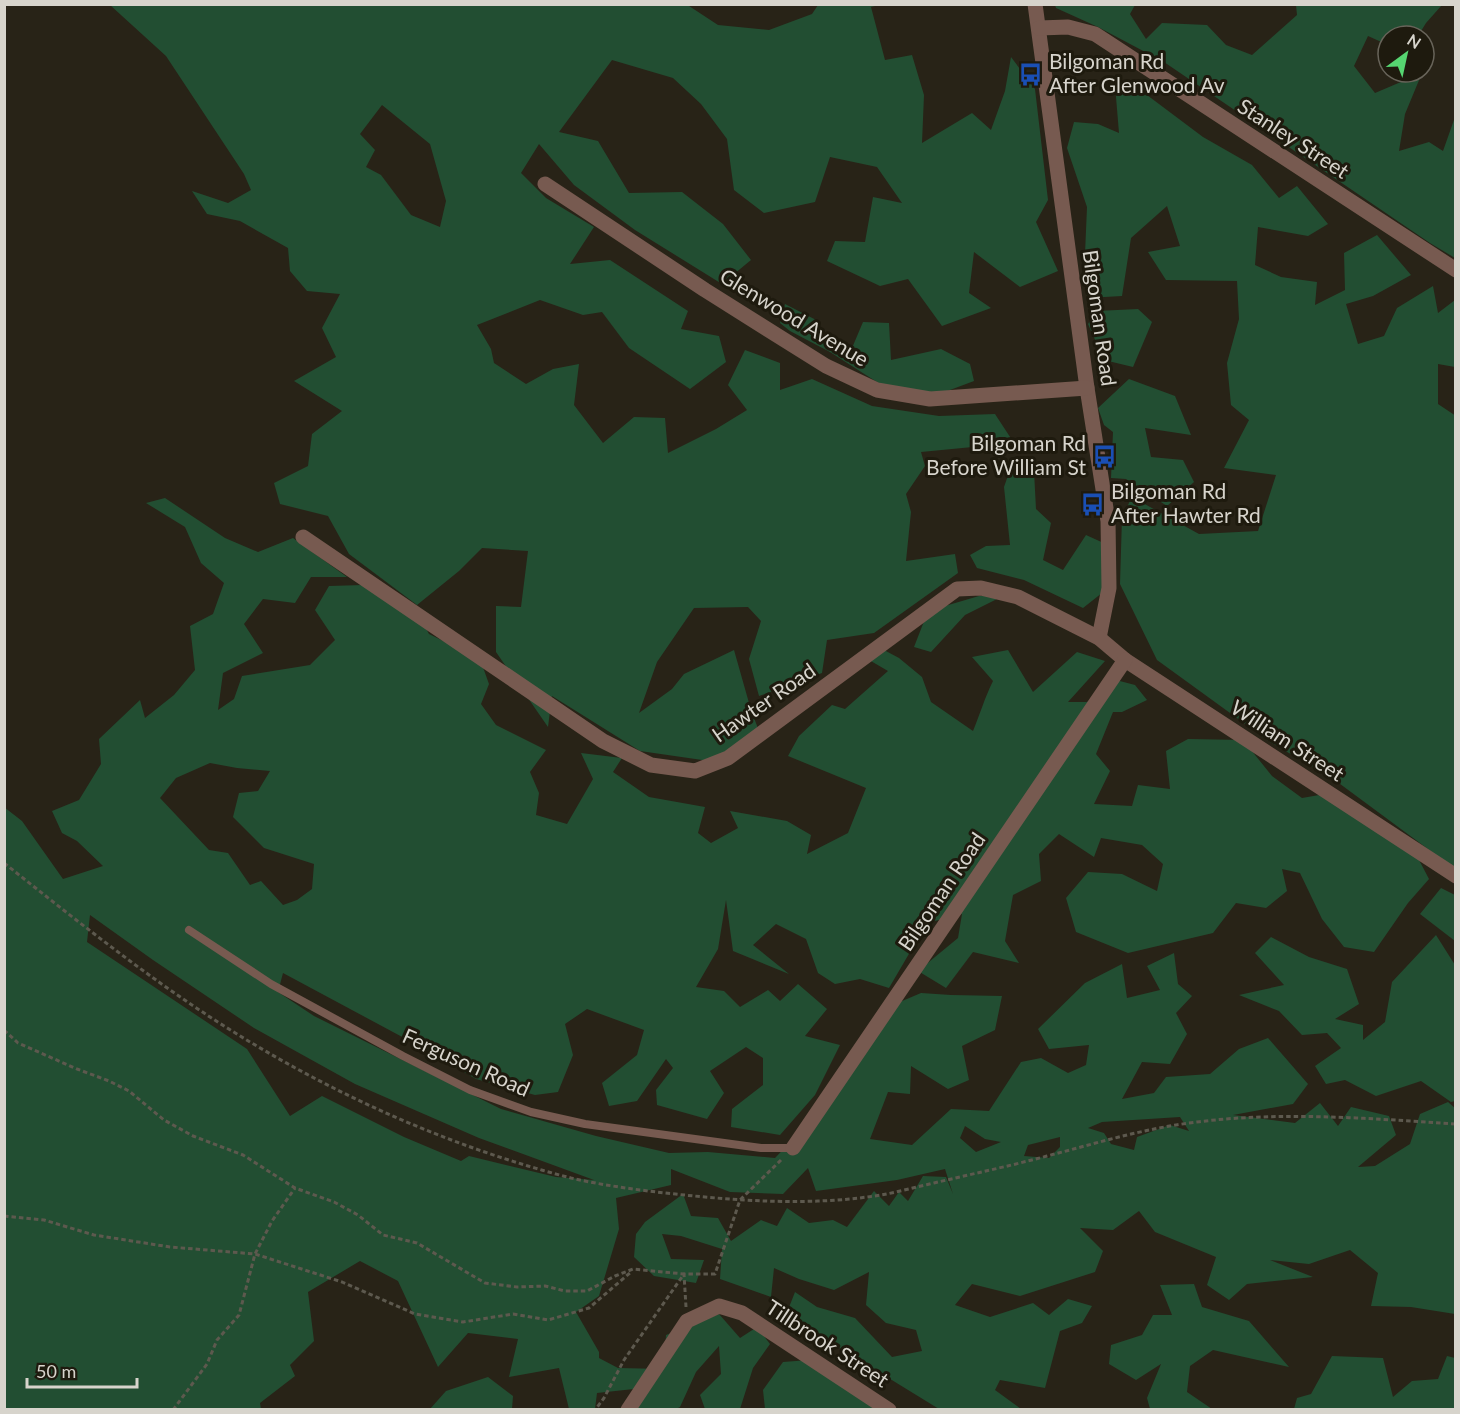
<svg xmlns="http://www.w3.org/2000/svg" width="1460" height="1414" font-family="Lato,sans-serif">
  <rect width="100%" height="100%" fill="#282317"/>
  <g fill="#224e32" fill-rule="evenodd">
    <path d="M686 4 718 25 769 30 812 14 818 5H879L871 7 885 60 912 55 924 95 922 143 972 113 991 130 1005 91 1011 57 1035 89 1048 200 1036 222 1058 271 1020 287 974 252 969 293 991 308 942 326 908 279 880 286 827 261 835 241 865 242 873 197 902 203 877 167 830 157 815 202 764 213 734 190 727 139 701 104 673 78 612 60 559 132 598 141 629 193 682 192 723 224 751 260 722 284 635 230 574 185 539 144 521 173 546 198 594 227 570 264 610 260 688 311 681 329 719 336 726 362 690 389 629 348 602 312 583 315 540 300 477 325 491 349 494 363 526 384 553 369 579 364 574 405 603 443 634 417 665 418 668 453 716 429 747 410 728 385 745 350 780 363V390L812 379 872 406 939 416 995 414 1014 443 921 452 925 466 906 494 911 512 906 561 955 554 958 573 874 633 827 640 822 673 759 696 749 659 761 621 748 607 694 608 657 662 639 713 672 689 684 674 734 650 751 710 762 739 716 762 640 751 552 696 548 727 496 652V606L521 607 528 551 482 548 459 571 417 605 349 554 328 516 280 504 274 483 308 466 312 434 342 411 294 381 336 357 322 328 340 294 307 291 290 271 288 248 240 221 207 214 192 191 228 203 251 190 244 174 166 56 110 5ZM382 105 430 144 446 201 440 227 411 215 381 175 366 167 375 150 360 134Z"/>
    <polygon points="1055,5 1135,5 1130,14 1146,39 1162,23 1207,25 1226,45 1252,55 1297,15 1296,5 1442,5 1426,23 1418,36 1388,36 1388,45 1368,36 1354,66 1375,93 1422,73 1405,114 1399,151 1429,142 1443,151 1455,117 1455,258 1430,243 1164,62 1098,27 1056,8"/>
    <polygon points="1115,85 1139,89 1203,137 1252,165 1279,198 1297,186 1328,224 1308,236 1258,227 1255,265 1281,277 1317,282 1315,305 1345,290 1344,253 1377,235 1411,275 1373,296 1346,304 1358,344 1384,336 1397,308 1433,286 1438,313 1455,300 1455,367 1438,364 1438,404 1456,416 1455,869 1332,778 1270,742 1157,660 1120,584 1122,517 1132,497 1199,534 1258,531 1276,475 1224,468 1249,420 1231,405 1227,363 1239,319 1237,281 1166,280 1148,252 1180,246 1167,206 1131,238 1122,296 1087,298 1085,254 1087,207 1067,148 1074,122 1098,124 1119,133"/>
    <polygon points="785,304 820,322 820,330 827,341 852,348 863,322 889,323 891,360 941,349 970,364 974,381 934,396 880,384 830,352 790,331 780,323"/>
    <polygon points="1138,309 1152,322 1133,367 1104,360 1088,324 1096,311"/>
    <polygon points="1129,379 1175,396 1191,435 1145,428 1151,457 1183,460 1194,482 1167,506 1126,479 1111,478 1113,432 1104,425 1098,408"/>
    <polygon points="1012,464 1034,471 1036,509 1051,523 1043,560 1063,570 1086,535 1108,545 1102,593 1083,608 1024,580 977,568 970,555 986,546 1010,545 1004,487"/>
    <path d="M165 498 225 538 258 552 293 538 347 577H311L295 603 263 599 244 624 263 653 223 673 218 710 234 699 242 676 310 665 335 640 315 610 329 586 363 585 415 608 429 634 480 659 489 684 481 704 496 725 546 750 530 772 539 793 536 815 567 824 593 779 581 753 622 758 613 772 649 797 705 807 698 833 711 843 738 828 730 811 787 821 811 835 807 854 848 833 866 788 788 756 799 736 832 705 845 709 888 671 864 657 884 650 899 658 922 677 931 702 973 731C980 714 985 697 993 681L972 657 1008 650 1033 692 1077 652 1105 661 1068 702H1087L1116 680 1135 685 1147 700 1122 712H1113L1096 754 1110 771 1094 804 1132 806 1138 785 1170 789 1166 751 1188 739 1243 740 1272 776 1302 798 1325 794 1418 858 1429 879 1408 903 1374 952 1344 947 1322 919 1300 873 1282 869 1287 891 1266 908 1236 903 1213 933 1128 953 1076 932 1066 898 1088 872 1122 874 1157 891 1163 864 1142 845 1101 838 1094 857 1059 834 1039 854 1041 881 1013 895 1005 941 1019 963 973 952 946 988 918 971 958 938 962 914 927 923 889 988 860 979 835 984 818 973 806 939 776 924 753 945 789 974 733 951 726 900 718 949 696 987 724 991 740 1007 768 990 780 1001 798 984 827 1009 805 1036 840 1045 815 1095 780 1135 731 1127 732 1109 763 1085V1058L746 1047 710 1071 724 1093 707 1119 657 1105 656 1090 673 1068 666 1059 637 1101 609 1106 602 1083 637 1055 644 1030 587 1009 565 1024 573 1055 558 1092 535 1095 476 1079 406 1039 283 973 278 992 314 1016 501 1109 596 1136 669 1153 708 1152 775 1158 798 1134 888 1007 921 993 951 995 1002 996 995 1030 962 1046 969 1080 948 1089 911 1066 910 1094 888 1092 870 1139 912 1145 951 1109 989 1111 1021 1062 1041 1058 1068 1073 1086 1065 1089 1045 1049 1049 1038 1029 1085 983 1122 964 1127 998 1160 990 1147 966 1174 953 1178 984 1192 996 1176 1013 1187 1034 1170 1064 1142 1062 1122 1099 1154 1093 1166 1077 1210 1074 1239 1049 1268 1038 1308 1084 1293 1104 1233 1115 1295 1123 1320 1103 1338 1126 1351 1107 1389 1116 1396 1135 1358 1167 1375 1166 1410 1144 1420 1114 1448 1102 1456 1109 1455 1314 1411 1307 1371 1306 1378 1273 1350 1250 1309 1264 1270 1260 1313 1277 1247 1284 1229 1300 1207 1285 1216 1257 1155 1232 1139 1211 1113 1230 1080 1228 1103 1251 1095 1272 1020 1296 972 1284 955 1305 990 1317 1033 1303 1049 1315 1068 1299 1092 1306 1082 1323 1060 1331 1045 1388 1000 1380 995 1390 1021 1409H939L786 1315 795 1292 817 1307 855 1318 892 1357 922 1351 916 1330 886 1323 866 1305 869 1272 834 1290 799 1279 774 1268 771 1297 720 1279 722 1249 681 1236 662 1234 671 1259 704 1260 696 1283 654 1276 634 1257 636 1234 645 1222 683 1194 691 1216 718 1218 731 1241 761 1220 777 1226 787 1208 809 1223 833 1220 847 1227 874 1191 889 1206 899 1192 908 1201 923 1176 946 1177 953 1194 945 1169 897 1180 816 1191 808 1168 783 1194 730 1192 671 1169V1185L616 1198 619 1229 599 1296 576 1312 599 1352V1358L618 1368 664 1369 666 1335 719 1314 740 1338 757 1327 770 1344 753 1368 740 1409H705L700 1395 721 1374 719 1346 696 1372 680 1407 676 1409H620L643 1388 597 1393 595 1409H569L559 1368 509 1377 518 1339 468 1333 438 1367 398 1281 360 1261 308 1292 314 1341 290 1365 295 1376 260 1403 261 1409H5L4 807 22 821 63 879 103 866 77 841 62 833 52 811 79 800 101 764 99 739 140 700 145 718 174 695 195 670 190 626 213 614 224 583 201 563 185 527 146 503ZM210 763 237 768 270 771 258 791 239 793 233 817 264 848 314 864 312 889 297 900 283 905 261 881 250 885 228 853 209 850 160 798 176 778ZM90 915 153 960 254 1028 355 1084 479 1138 594 1180 556 1177 469 1156 461 1161 404 1137 322 1096 290 1116 247 1049 87 942ZM1180 1117 1189 1131 1170 1125 1137 1137 1134 1150 1111 1144 1104 1133 1088 1128 1102 1122ZM965 1126 985 1139 1001 1142 976 1152 960 1138ZM1060 1137V1147L1049 1158 1024 1156 1028 1145Z"/>
    <polygon points="1005,595 965,615 931,652 914,647 928,611 979,596"/>
    <polygon points="1441,888 1455,895 1455,941 1420,914"/>
    <polygon points="1436,935 1455,965 1455,1101 1451,1102 1421,1081 1376,1096 1345,1080 1326,1084 1315,1066 1341,1048 1327,1033 1302,1035 1279,1011 1239,995 1284,985 1255,953 1271,937 1309,957 1347,969 1359,1004 1335,1019 1363,1025 1363,1040 1385,1022 1392,982"/>
    <polygon points="1194,1284 1202,1307 1249,1321 1289,1367 1213,1350 1190,1366 1187,1392 1212,1409 1150,1409 1147,1398 1161,1364 1136,1380 1109,1364 1111,1345 1142,1335 1153,1315 1172,1315 1160,1285"/>
    <polygon points="1332,1356 1383,1358 1393,1397 1412,1381 1438,1379 1447,1356 1455,1358 1455,1409 1294,1409 1297,1398 1311,1394"/>
    <polygon points="809,1360 884,1409 765,1409 763,1390 783,1362"/>
    <polygon points="488,1377 513,1396 512,1409 430,1409 446,1391"/>
  </g>
  <g fill="none" stroke-linecap="round" stroke-linejoin="round">
    <g stroke="#5d594e" stroke-width="3" stroke-dasharray="4.5 3" stroke-linecap="butt">
      <path d="M4 863C71 916 138 970 210 1017 321 1089 443 1145 571 1178 610 1187 654 1192 694 1196 756 1202 819 1205 881 1195 898 1192 916 1187 934 1183 972 1174 1010 1166 1047 1156 1090 1145 1132 1132 1176 1125 1268 1110 1363 1118 1456 1124"/>
      <polyline points="4,1030 18,1043 77,1069 109,1081 129,1091 164,1120 193,1136 243,1155 295,1188 334,1202 358,1215 383,1235 417,1243 485,1283 517,1287 545,1286 565,1291 587,1291 615,1276 633,1269 684,1274 624,1360 604,1398 595,1410"/>
      <polyline points="4,1216 44,1220 94,1235 170,1247 255,1254 342,1282 415,1314 463,1322 513,1314 548,1320 589,1308 631,1272"/>
      <polyline points="686,1307 684,1274 715,1274 740,1200 781,1160"/>
      <polyline points="173,1410 207,1364 217,1340 239,1315 255,1254 272,1221 295,1188"/>
    </g>
    <polyline stroke="#775a50" stroke-width="8" points="189,930 271,984 403,1056 470,1090 531,1112 585,1124 761,1148 793,1148"/>
    <g stroke="#775a50" stroke-width="15">
      <polyline points="1035,4 1087,388 1108,521 1109,588 1099,638"/>
      <polyline points="1039,28 1068,27 1095,34 1456,270"/>
      <polyline points="545,184 705,290 826,366 877,390 930,399 1087,388"/>
      <polyline points="303,537 603,741 651,765 695,771 728,758 957,589 981,588 1018,597 1099,638 1125,660 1456,876"/>
      <polyline points="793,1148 1125,660"/>
      <polyline points="628,1410 687,1321 719,1306 742,1313 889,1410"/>
    </g>
  </g>
  <defs>
    <symbol id="bus-bare" viewBox="-9 -9 18 18"><path d="M-5-6H5V4H4V6H2V4H-2V6H-4V4H-5ZM-3.5-4V0h7V-4ZM-3.5 1.2v1.5H-2V1.2ZM2 1.2v1.5H3.5V1.2Z" fill="#1a4fb4" stroke="#1e1a0e" stroke-width="2.5" paint-order="stroke"/></symbol>
  </defs>
  <g fill-rule="evenodd">
    <use href="#bus-bare" x="1014" y="58" width="33" height="33"/>
    <use href="#bus-bare" x="1088" y="440" width="33" height="33"/>
    <use href="#bus-bare" x="1076" y="488" width="33" height="33"/>
  </g>
  <g text-anchor="middle" stroke-width="6" stroke-linejoin="round" paint-order="stroke">
    <g font-size="21" fill="#d7d4cc" stroke="#1e1a0e" text-anchor="start">
      <text x="1049" y="69">Bilgoman Rd<tspan x="1049" dy="24">After Glenwood Av</tspan></text>
      <text x="1086" y="451" text-anchor="end">Bilgoman Rd<tspan x="1086" dy="24">Before William St</tspan></text>
      <text x="1111" y="499">Bilgoman Rd<tspan x="1111" dy="24">After Hawter Rd</tspan></text>
    </g>
    <g font-size="21" fill="#d7d4cc" stroke="#1e1a0e">
      <text transform="translate(1293 139) rotate(33)" y="7">Stanley Street</text>
      <text transform="translate(794 318) rotate(31)" y="7">Glenwood Avenue</text>
      <text transform="translate(1099 318) rotate(82)" y="7">Bilgoman Road</text>
      <text transform="translate(764 703) rotate(-35)" y="7">Hawter Road</text>
      <text transform="translate(1287 741) rotate(33)" y="7">William Street</text>
      <text transform="translate(942 892) rotate(-56)" y="7">Bilgoman Road</text>
      <text transform="translate(466 1063) rotate(24)" y="7">Ferguson Road</text>
      <text transform="translate(827 1344) rotate(33)" y="7">Tillbrook Street</text>
    </g>
  </g>
  <rect width="1460" height="1414" fill="none" stroke="#d7d4cc" stroke-width="12"/>
  <g transform="translate(1406 54) rotate(33)"><circle r="28" fill="#1e1a0e" stroke="#68645a" stroke-width="1.5"/>
  <path d="M0-4.5L10 22L0 15L-10 22Z" fill="#56d671"/>
  <text y="-9" font-size="16" font-weight="bold" text-anchor="middle" fill="#d7d4cc">N</text>
  </g>
  <path d="M27 1378v9h110v-9" fill="none" stroke="#d7d4cc" stroke-width="3"/>
  <text x="36" y="1378" font-size="18" fill="#d7d4cc" stroke="#1e1a0e" stroke-width="4.5" paint-order="stroke">50 m</text>
</svg>
